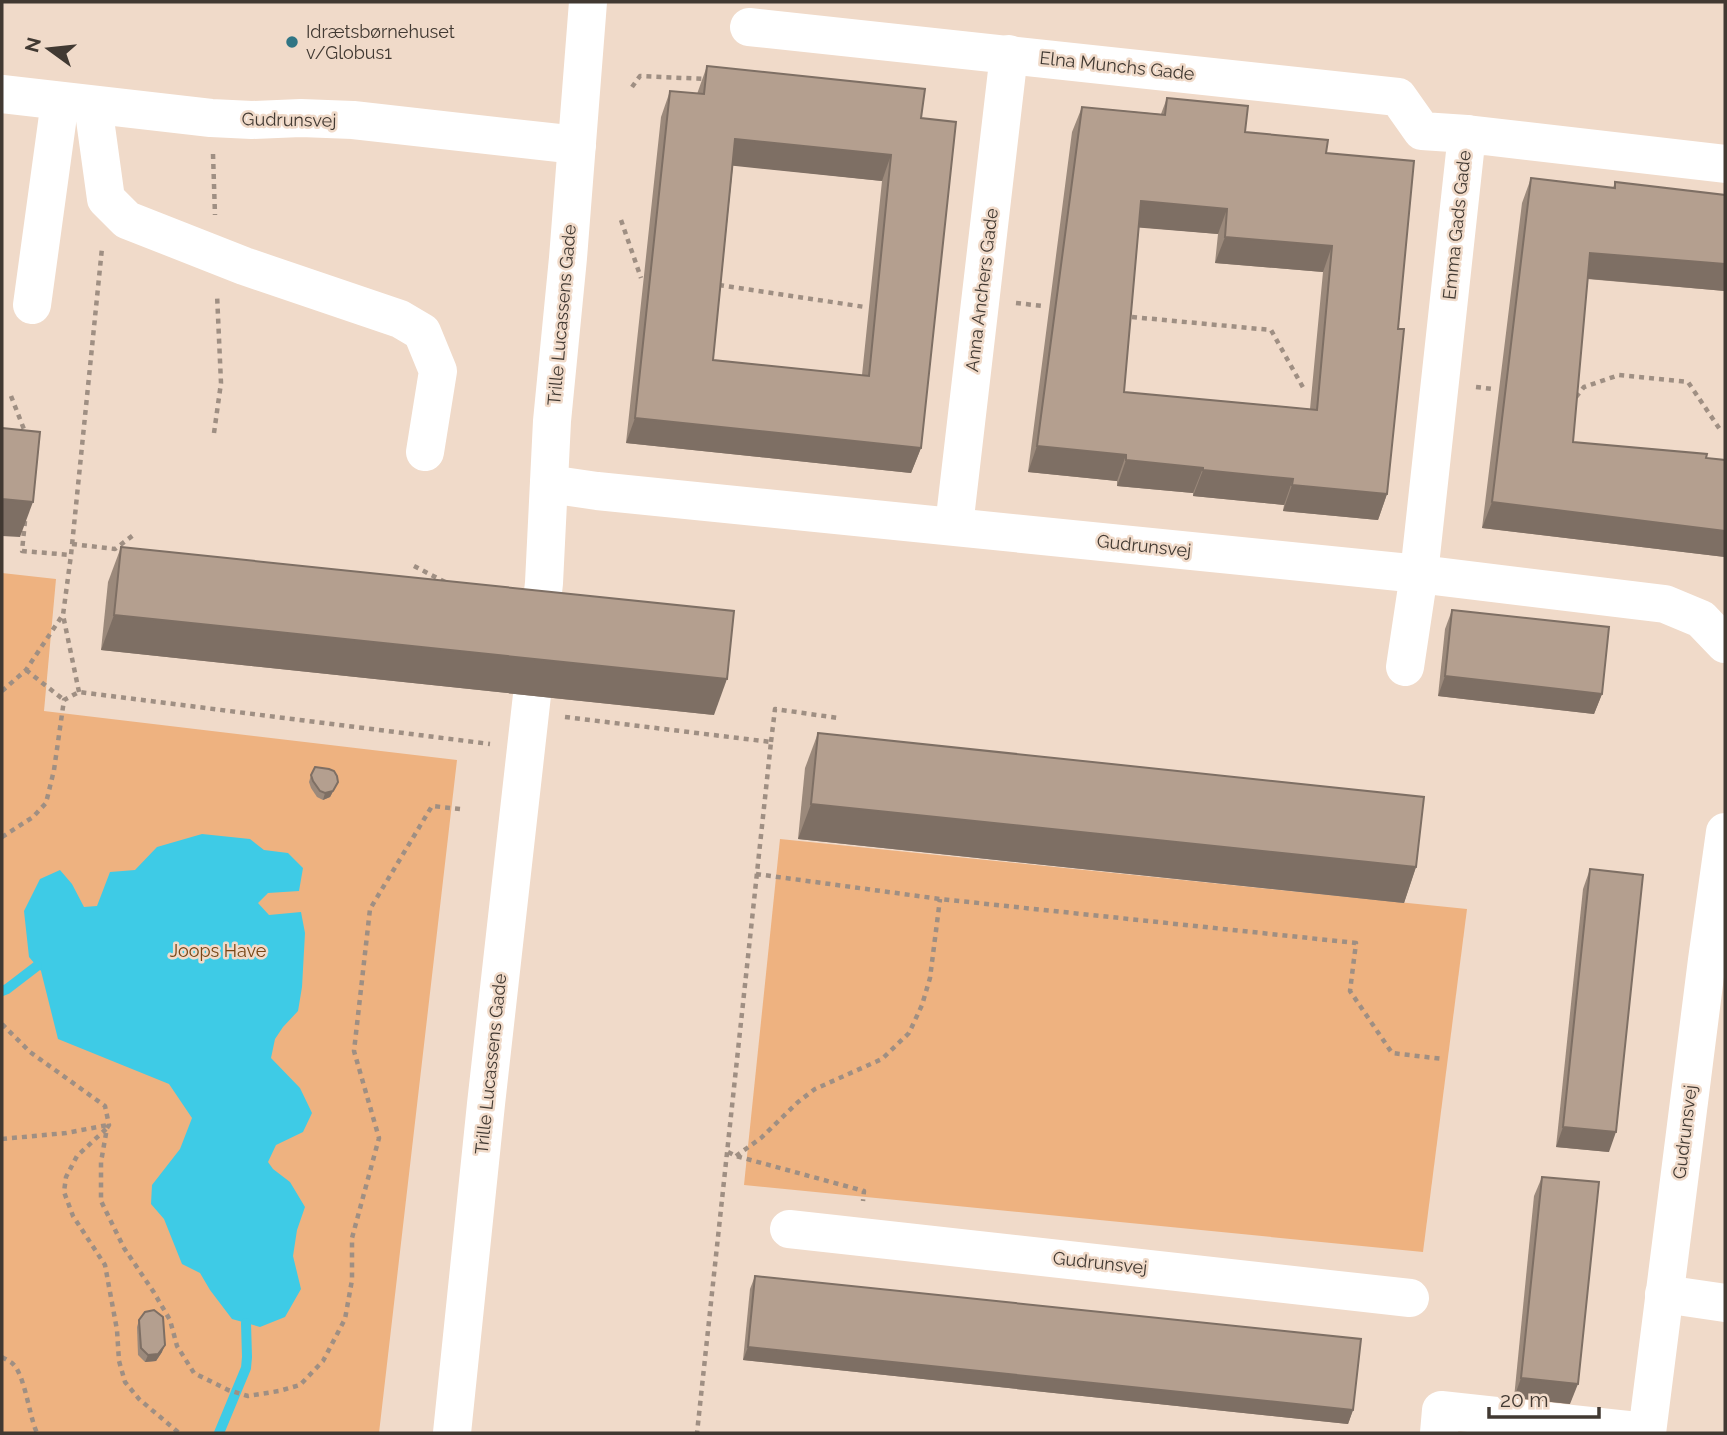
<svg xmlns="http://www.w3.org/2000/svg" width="1727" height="1435" font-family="Raleway,sans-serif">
  <rect width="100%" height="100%" fill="#f0dac9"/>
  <g fill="#eeb280">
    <polygon points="2,573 56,579 44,711 457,760 379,1433 2,1433"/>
    <polygon points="780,839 1467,909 1423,1252 744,1185"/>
  </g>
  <polygon fill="#3ecbe6" points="202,834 250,839 264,850 288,853 303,868 299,891 268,893 258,903 269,915 301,912 305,933 302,987 298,1011 283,1027 275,1039 271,1058 300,1088 312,1113 303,1132 276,1145 268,1162 273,1169 290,1182 305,1207 297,1230 293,1256 301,1289 285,1317 260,1327 232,1319 210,1290 200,1273 182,1264 164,1219 151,1204 152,1185 180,1149 192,1118 169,1084 58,1039 41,971 29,957 24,911 40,879 60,870 72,884 84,907 97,906 110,872 135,870 157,847"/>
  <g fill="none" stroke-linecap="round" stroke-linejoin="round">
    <g stroke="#3ecbe6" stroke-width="10">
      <polyline points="2,991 7,989 37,966"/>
      <polyline points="219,1433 246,1368 247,1357 246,1323"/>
    </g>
    <g stroke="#9f8f83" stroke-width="4.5" stroke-dasharray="5 5" stroke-linecap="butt">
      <polyline points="632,87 640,76 706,79"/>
      <polyline points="213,154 215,215"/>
      <polyline points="621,220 641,278"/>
      <polyline points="719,285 865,307"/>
      <polyline points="1016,303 1043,306"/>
      <polyline points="1132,317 1271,330 1305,391"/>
      <polyline points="1476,387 1493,389"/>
      <polyline points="11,396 27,437"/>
      <polyline points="1576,397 1584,387 1619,375 1688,382 1721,431"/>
      <polyline points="214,433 221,383 217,294"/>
      <polyline points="25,521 22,551 71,555"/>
      <polyline points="72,544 115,549 136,533"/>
      <polyline points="414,566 445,582"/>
      <polyline points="26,670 64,700"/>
      <polyline points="2,691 26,670 62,616"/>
      <polyline points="79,692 63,615 71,555 102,248"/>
      <polyline points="565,717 771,742 697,1433"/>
      <polyline points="771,742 775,709 838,718"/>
      <polyline points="2,837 33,817 46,803 54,770 64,700 79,692 490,744"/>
      <polyline points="756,874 940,899 1356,943 1350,991 1392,1053 1443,1059"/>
      <polyline points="2,1024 30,1052 105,1106 109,1125 107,1128 101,1162 101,1201 124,1248 153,1291 170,1320 177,1346 194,1373 228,1390 248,1396 279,1391 300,1385 323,1361 345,1319 352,1280 352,1238 379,1138 354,1051 370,909 432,806 460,809"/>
      <polyline points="106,1129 77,1156 66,1177 64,1192 73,1216 105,1265 117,1330 119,1361 125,1382 139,1399 179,1433"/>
      <polyline points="2,1139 66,1133 108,1125"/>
      <polyline points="728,1152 736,1156 864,1191 863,1201"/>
      <polyline points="736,1156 761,1138 798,1102 815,1089 882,1059 909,1033 922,1005 930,978 940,899"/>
      <path d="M2 1357C5 1359 9 1361 12 1363 25 1374 29 1416 37 1433"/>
    </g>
    <g stroke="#fff" stroke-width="38">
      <polyline points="749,27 1398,97 1422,131 1467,134"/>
      <polyline points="2,94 211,118 252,120 301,118 353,120 577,145"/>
      <polyline points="93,105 106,199 127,220 244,266 400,319 422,332 438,371 425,452"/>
      <polyline points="32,305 60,101"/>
      <polyline points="549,484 597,491 1419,574 1665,604 1701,619 1725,644"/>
      <polyline points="954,526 1009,54"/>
      <polyline points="539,627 544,583 552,421 568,258 588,2"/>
      <polyline points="1405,667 1419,574 1467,134 1725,164"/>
      <polyline points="789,1229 1410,1298"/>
      <polyline points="1664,1294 1725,1303"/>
      <polyline points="452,1433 486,1104 532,695"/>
      <polyline points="1439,1433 1441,1410 1647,1432"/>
      <polyline points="1647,1433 1707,960 1725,832"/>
    </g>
  </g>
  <g fill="#9b897b" fill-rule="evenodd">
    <path d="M707 66 921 118V448L911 473 626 443 661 117 670 91 697 94ZM733 165 882 181 862 375 713 360Z"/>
    <path d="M1167 98 1245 132 1326 153 1398 329 1387 494 1378 520 1283 511 1284 505 1193 496V493L1117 486V481L1028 472 1072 132 1082 107 1161 114ZM1139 227 1218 234 1215 263 1323 272 1310 409 1124 392Z"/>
    <polygon points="1531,178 1613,188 1615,182 1725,291 1587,279 1573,442 1706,458 1725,460 1725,459 1725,557 1482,528 1522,203"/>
    <polygon points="121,547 714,715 101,650 108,582"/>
    <polygon points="1452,610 1602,694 1594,714 1438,696 1445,629"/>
    <polygon points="818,733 1416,867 1404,903 798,839 805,768"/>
    <polygon points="312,772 338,782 330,797 323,800 317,797 311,788 309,782"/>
    <polygon points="1590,869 1609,1152 1556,1147 1583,889"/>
    <polygon points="1542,1177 1570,1404 1514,1398 1534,1196"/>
    <polygon points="755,1276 1353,1410 1348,1424 743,1360 750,1289"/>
    <polygon points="139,1320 162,1352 156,1361 145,1362 138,1355 137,1327"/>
  </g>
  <g fill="#7e6f64">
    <polygon points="735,139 891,155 882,181 726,165"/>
    <polygon points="1141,201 1227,209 1218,234 1132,227"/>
    <polygon points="1225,237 1332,246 1323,272 1215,263"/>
    <polygon points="1590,253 1725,264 1725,291 1580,278"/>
    <polygon points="635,418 921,448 911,473 626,443"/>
    <polygon points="1037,446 1126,455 1117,481 1028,472"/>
    <polygon points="1126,460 1203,468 1193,493 1117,486"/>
    <polygon points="1203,470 1293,479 1284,505 1193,496"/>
    <polygon points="1292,485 1387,494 1378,520 1283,511"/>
    <polygon points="2,499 33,502 20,537 2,536"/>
    <polygon points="1492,502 1725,531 1725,557 1482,528"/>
    <polygon points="114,615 727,679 714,715 101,650"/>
    <polygon points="1445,676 1602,694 1594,714 1438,696"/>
    <polygon points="338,782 330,797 323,800 325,793"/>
    <polygon points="811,804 1416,867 1404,903 798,839"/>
    <polygon points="1563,1127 1616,1132 1609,1152 1556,1147"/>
    <polygon points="165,1345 162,1352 156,1361 145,1362 148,1355"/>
    <polygon points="748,1347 1353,1410 1348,1424 743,1360"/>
    <polygon points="1521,1378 1578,1384 1570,1404 1514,1398"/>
  </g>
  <g fill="#b49f8f" stroke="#7e6f64" stroke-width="2" fill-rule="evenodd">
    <path d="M707 66 925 89 921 118 956 122 921 448 635 418 670 91 704 94ZM735 139 891 155 869 376 713 360Z"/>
    <path d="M1167 98 1248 106 1245 132 1328 140 1326 153 1414 161 1398 329H1404L1387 494 1292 485 1293 479 1203 470V468L1126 460V455L1037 446 1082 107 1165 115ZM1141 201 1227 209 1225 237 1332 246 1317 410 1124 392Z"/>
    <polygon points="1531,178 1615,188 1615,182 1725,195 1725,264 1590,253 1573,442 1707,454 1706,458 1725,460 1725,531 1492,502"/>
    <polygon points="2,428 40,432 33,502 2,499"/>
    <polygon points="121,547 734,611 727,679 114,615"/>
    <polygon points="1452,610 1609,627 1602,694 1445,676"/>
    <polygon points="818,733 1424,797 1416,867 811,804"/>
    <polygon points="315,767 329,769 334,771 337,776 338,782 333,791 325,793 320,791 313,781 311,775"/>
    <polygon points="1590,869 1643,875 1616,1132 1563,1127"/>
    <polygon points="1542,1177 1599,1182 1578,1384 1521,1378"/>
    <polygon points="755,1276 1361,1339 1353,1410 748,1347"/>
    <polygon points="154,1310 163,1317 165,1345 158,1354 148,1355 141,1348 139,1320 145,1312"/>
  </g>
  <circle fill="#307584" stroke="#f0dac9" stroke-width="2.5" cx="292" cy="42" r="7"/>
  <g text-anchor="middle" stroke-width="5" stroke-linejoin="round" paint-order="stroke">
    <g font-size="18" fill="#413932" stroke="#f0dac9" text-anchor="start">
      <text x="306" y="38">Idrætsbørnehuset<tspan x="306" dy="21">v/Globus1</tspan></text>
    </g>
    <g font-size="18" fill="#413932" stroke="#f0dac9">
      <text transform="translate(1117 66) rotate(6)" y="6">Elna Munchs Gade</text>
      <text transform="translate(289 120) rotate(1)" y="6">Gudrunsvej</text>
      <text transform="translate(1457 225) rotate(-84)" y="6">Emma Gads Gade</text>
      <text transform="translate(982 290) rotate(-83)" y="6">Anna Anchers Gade</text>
      <text transform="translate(562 315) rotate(-85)" y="6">Trille Lucassens Gade</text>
      <text transform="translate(1144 546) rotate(6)" y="6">Gudrunsvej</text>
      <text transform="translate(491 1064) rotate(-84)" y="6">Trille Lucassens Gade</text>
      <text transform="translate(1685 1132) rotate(-83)" y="6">Gudrunsvej</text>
      <text transform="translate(1100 1263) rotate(6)" y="6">Gudrunsvej</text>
    </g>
    <g font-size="18" fill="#774615" stroke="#f0dac9">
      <text x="218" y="957">Joops Have</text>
    </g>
  </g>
  <rect width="1727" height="1435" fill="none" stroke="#413932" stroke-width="7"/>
  <g transform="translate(49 49) rotate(285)" stroke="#f0dac9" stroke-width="5" paint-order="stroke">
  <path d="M0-5L12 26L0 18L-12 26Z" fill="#413932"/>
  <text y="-10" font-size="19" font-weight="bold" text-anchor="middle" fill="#413932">N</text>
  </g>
  <path d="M1489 1407v10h110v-10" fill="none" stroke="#413932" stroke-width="3.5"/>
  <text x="1500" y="1407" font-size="21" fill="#413932" stroke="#f0dac9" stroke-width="5" paint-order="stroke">20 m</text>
</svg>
